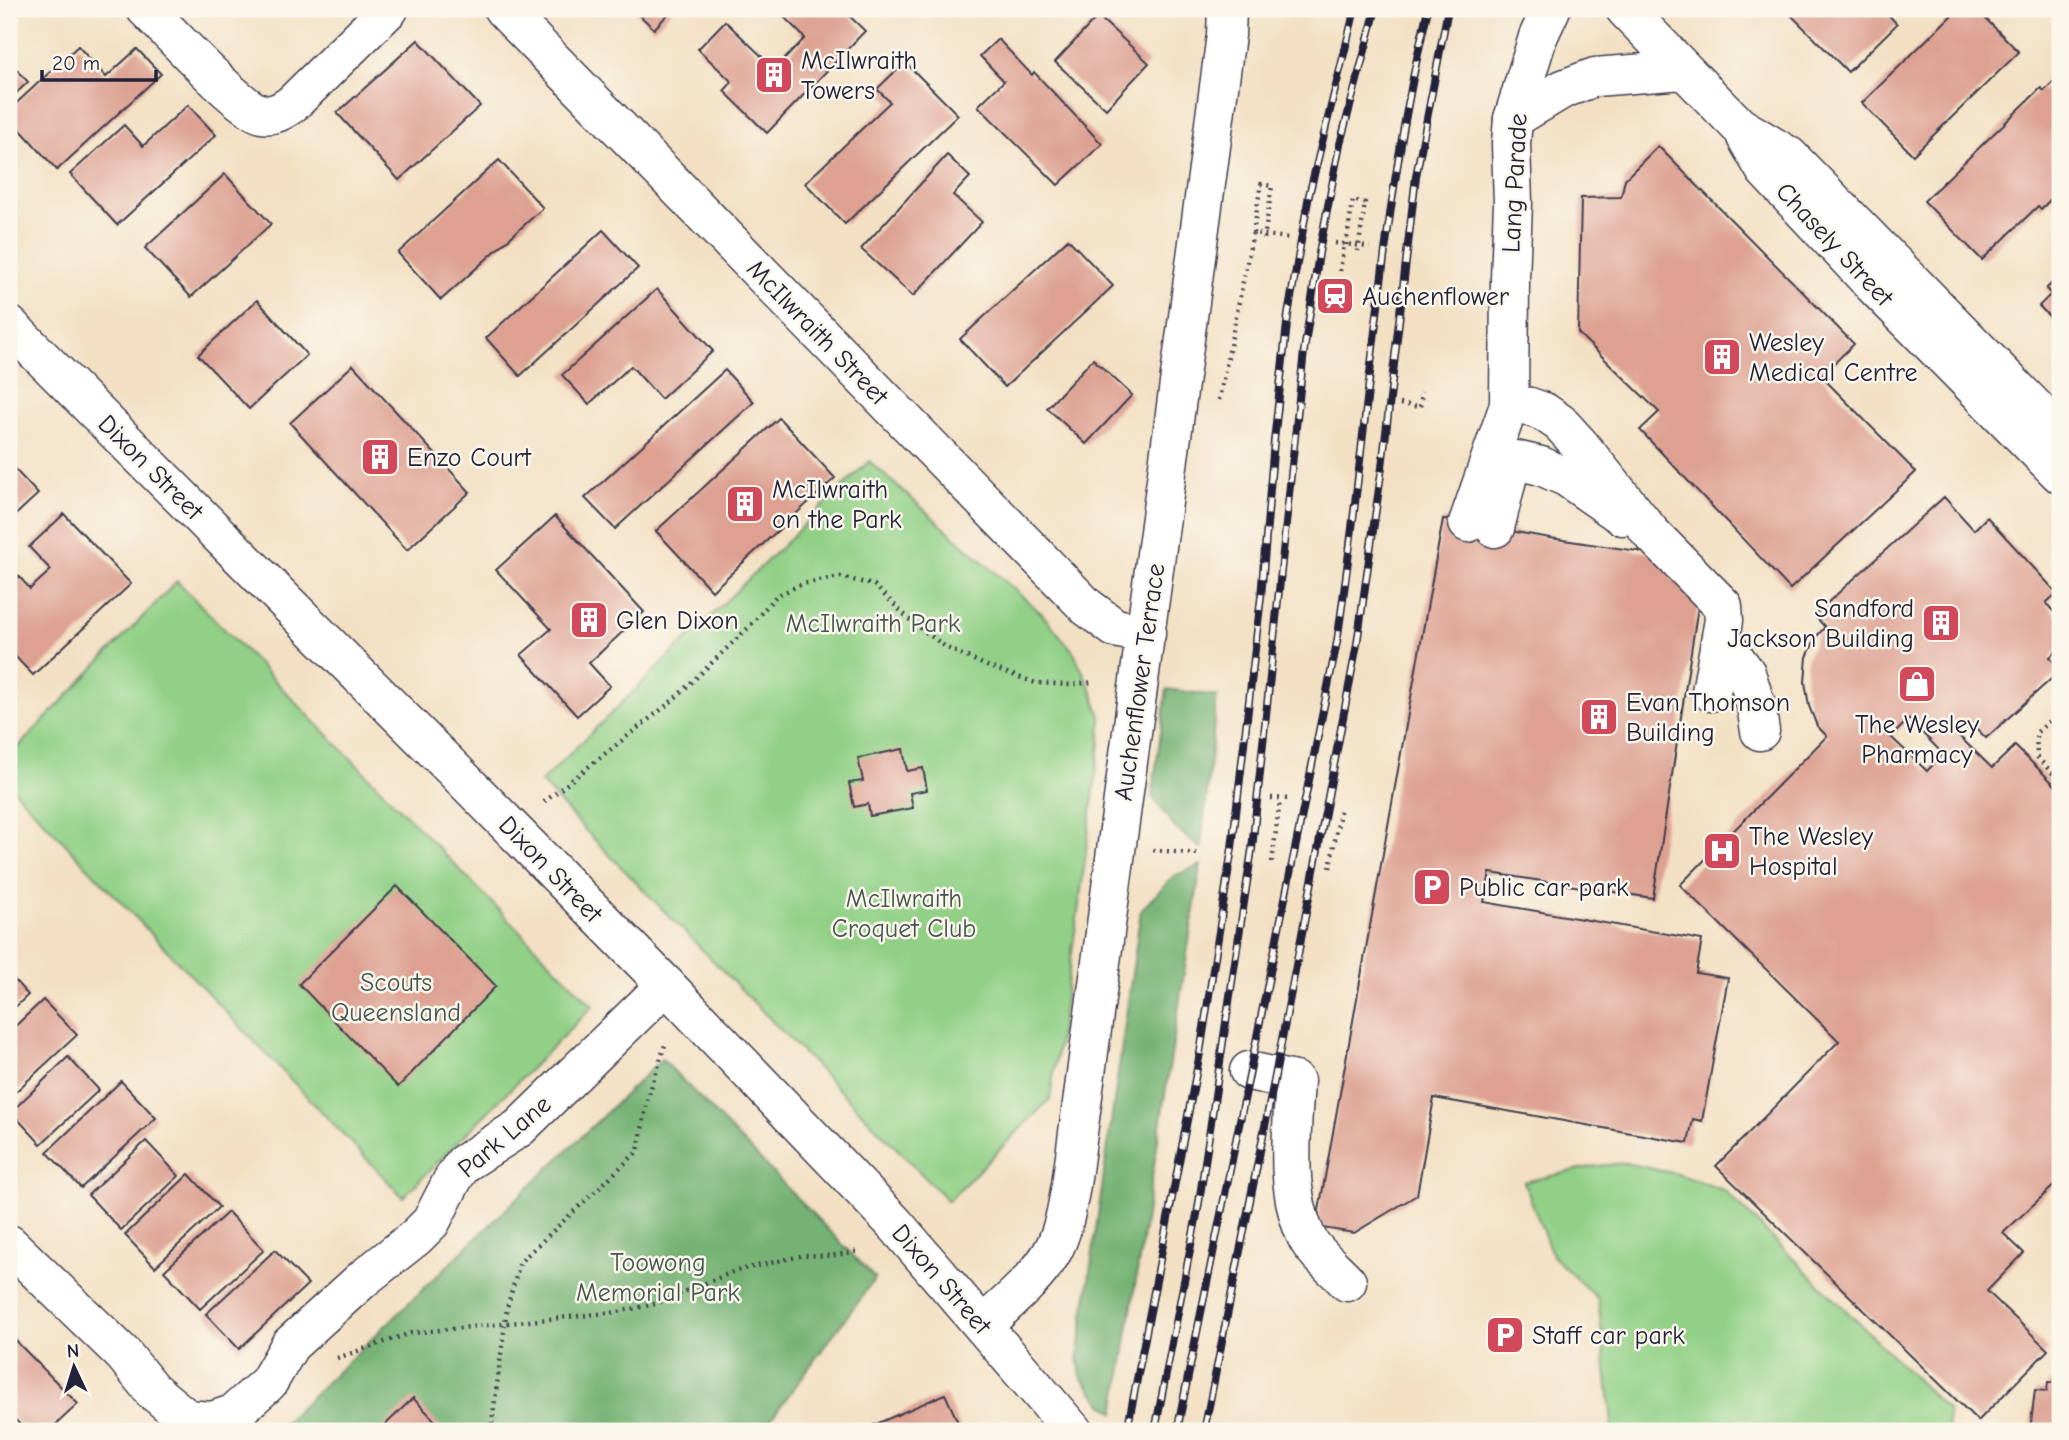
<svg xmlns="http://www.w3.org/2000/svg" width="2069" height="1440" font-family="'Comic Neue',sans-serif">
  <rect width="100%" height="100%" fill="#fbf7ec"/>
  <filter id="ink" filterUnits="userSpaceOnUse"><feTurbulence type="fractalNoise" baseFrequency=".0143" numOctaves="2"/><feDisplacementMap in="SourceGraphic" scale="14" xChannelSelector="R" yChannelSelector="G"/><feConvolveMatrix kernelMatrix="1 2 1 2 8 2 1 2 1" color-interpolation-filters="sRGB"/></filter>
  <filter id="wash" filterUnits="userSpaceOnUse"><feTurbulence type="fractalNoise" baseFrequency=".00686" numOctaves="4" result="noise"/><feDisplacementMap in="SourceGraphic" scale="28" xChannelSelector="R" yChannelSelector="G"/><feGaussianBlur stdDeviation="1.57" result="paint"/><feColorMatrix in="noise" values="0 0 0 0 0 0 0 0 0 0 0 0 0 0 0 0 0 1.4 0 .05"/><feComposite in="paint" operator="in"/></filter>
  <g filter="url(#wash)">
    <rect width="100%" height="100%" fill="#f3e0c3"/>
    <g fill="#91d086" stroke="#5a7960" stroke-width="2">
      <polygon points="869,461 1042,614 1073,651 1091,689 1101,716 1100,743 1079,905 1050,1099 948,1201 586,831 541,782"/>
      <polygon points="177,581 593,1006 403,1197 9,785 9,757"/>
      <polygon points="1625,1163 1677,1174 1724,1190 1948,1411 1947,1431 1613,1431 1598,1299 1553,1257 1524,1182 1590,1167"/>
    </g>
    <g fill="#74b273" stroke="#4b6a57" stroke-width="2">
      <polygon points="1167,689 1217,696 1201,848 1175,828 1152,796"/>
      <polygon points="1201,865 1115,1413 1101,1402 1081,1376 1078,1358 1141,910 1174,876"/>
      <polygon points="662,1059 875,1278 762,1431 276,1431"/>
    </g>
    <g id="blocks">
      <g fill="#dda091" fill-rule="evenodd">
        <polygon points="633,9 673,9 654,29"/>
        <polygon points="776,9 842,9 865,31 767,133 724,91 732,82 698,49 725,21 775,69 805,38"/>
        <polygon points="1785,9 1883,9 1897,24 1848,72"/>
        <polygon points="1958,9 1976,9 2019,52 1913,155 1862,103"/>
        <polygon points="1098,16 1149,63 1106,109 1055,62"/>
        <polygon points="998,39 1032,75 1034,72 1102,144 1058,185 978,106 1004,81 980,56"/>
        <polygon points="418,40 480,106 399,180 337,113"/>
        <polygon points="78,46 106,77 137,49 161,74 57,170 9,117 9,110"/>
        <polygon points="9,61 28,82 9,100"/>
        <polygon points="905,62 958,115 845,224 805,183 890,102 877,89"/>
        <polygon points="2053,82 2060,89 2060,190 2041,209 2038,206 1982,260 1924,201 2041,88 2044,91"/>
        <polygon points="188,105 216,135 117,225 70,174 124,125 143,146"/>
        <polygon points="1658,146 1854,344 1821,376 1916,472 1790,589 1640,430 1659,412 1578,333 1581,198 1621,197 1625,179"/>
        <polygon points="947,155 970,177 953,195 982,222 913,296 861,249"/>
        <polygon points="499,160 543,208 441,300 398,253"/>
        <polygon points="225,174 271,224 191,297 145,248"/>
        <polygon points="603,230 638,268 520,376 486,338"/>
        <polygon points="1068,239 1113,286 1005,387 960,339"/>
        <polygon points="2060,275 2060,327 2039,306 2051,294 2046,289"/>
        <polygon points="657,289 713,351 661,399 631,366 589,404 562,375"/>
        <polygon points="257,300 307,355 249,409 198,355"/>
        <polygon points="1093,359 1132,395 1086,444 1047,408"/>
        <polygon points="353,365 470,492 407,550 290,423"/>
        <polygon points="725,370 754,402 615,529 585,498"/>
        <polygon points="779,418 835,478 712,591 656,531"/>
        <polygon points="9,463 38,494 9,521"/>
        <path d="M1944 497 1974 530 1987 517 2057 593 2046 603 2060 619V648L2050 657 2060 671 1986 738 1973 725 1960 737 1992 768 2015 746 2060 790V1180L2003 1233 2024 1253 1987 1291 2048 1350 1978 1421 1716 1166 1839 1041 1680 885 1827 736 1817 726 1809 706 1805 682 1807 657 1816 637 1825 627 1814 615ZM1909 719 1943 754 1927 771 1891 737Z"/>
        <polygon points="64,514 131,584 33,675 9,650 9,583 18,575 30,589 51,570 29,547"/>
        <polygon points="555,516 644,612 589,663 610,686 577,716 521,655 551,629 496,570"/>
        <polygon points="1443,519 1550,538 1705,561 1653,898 1490,873 1484,902 1702,940 1696,973 1728,978 1702,1121 1693,1119 1688,1143 1434,1098 1417,1195 1354,1233 1316,1227"/>
        <polygon points="903,749 907,771 923,768 927,790 910,793 913,808 870,816 868,804 854,807 849,783 863,781 858,758"/>
        <polygon points="397,886 496,986 398,1087 299,984"/>
        <polygon points="9,974 28,995 9,1013"/>
        <polygon points="43,1000 77,1035 9,1098 9,1032"/>
        <polygon points="68,1057 99,1090 41,1144 11,1112"/>
        <polygon points="121,1081 156,1118 81,1188 47,1152"/>
        <polygon points="146,1141 179,1176 121,1230 88,1195"/>
        <polygon points="189,1174 219,1207 155,1267 125,1235"/>
        <polygon points="228,1212 264,1250 200,1309 164,1271"/>
        <polygon points="275,1250 308,1284 239,1349 206,1314"/>
        <polygon points="9,1334 78,1404 49,1431 26,1431 9,1413"/>
        <polygon points="2048,1382 2060,1383 2060,1431 2030,1431 2035,1390 2047,1391"/>
        <polygon points="945,1394 962,1431 860,1431"/>
        <polygon points="413,1398 442,1428 438,1431 379,1431"/>
      </g>
    </g>
  </g>
  <g filter="url(#ink)">
    <use href="#blocks" fill-opacity="0" stroke="#413e4f" stroke-width="2"/>
    <g fill="none" stroke-linecap="round" stroke-linejoin="round">
      <defs>
        <g id="minor">
          <path d="M146 9C168 30 238 108 262 114 274 116 282 111 292 104L389 9"/>
          <polyline points="503,9 1087,607 1115,628 1146,634"/>
          <polyline points="1625,9 1739,126 1789,156 2060,433"/>
          <polyline points="1513,119 1563,89 1595,77 1683,70"/>
          <polyline points="1746,137 1765,170 1874,286 2060,474"/>
          <polyline points="9,325 449,765 666,985 895,1224 1073,1431"/>
          <polyline points="1509,405 1530,407 1544,412 1560,423 1580,445 1651,533 1723,606 1724,620 1711,692"/>
          <polyline points="1511,459 1541,466 1566,477 1622,516"/>
          <polyline points="1468,523 1509,405 1510,279 1513,203 1511,144 1513,119 1538,37 1551,9"/>
          <polyline points="1495,528 1510,467"/>
          <polyline points="1721,640 1746,673 1756,705 1760,731"/>
          <path d="M1249 1071 1295 1081C1292 1132 1284 1190 1307 1238 1314 1252 1336 1270 1347 1282"/>
          <polyline points="9,1244 123,1354 152,1390 187,1419 212,1421 233,1414 268,1383 290,1345 364,1278 416,1237 431,1222 453,1179 463,1164 519,1128 666,985"/>
          <path d="M983 1326C1006 1303 1034 1282 1051 1254 1063 1234 1067 1208 1071 1185L1226 35 1227 9"/>
        </g>
      </defs>
      <use href="#minor" stroke="#413e4f" stroke-width="41"/>
      <g stroke="#413e4f" stroke-width="4.5" stroke-dasharray="2 5" stroke-linecap="butt">
        <polyline points="1335,243 1370,247"/>
        <polyline points="1340,271 1344,244"/>
        <polyline points="1219,400 1253,233 1288,238"/>
        <polyline points="1400,404 1420,407 1422,392"/>
        <polyline points="2060,712 2036,733 2037,757 2060,781"/>
        <polyline points="1271,798 1290,799"/>
        <polyline points="544,802 672,701 748,628 776,596 802,584 840,577 874,585 911,621 947,648 987,666 1036,683 1070,685 1094,682"/>
        <polyline points="1153,850 1200,854"/>
        <polyline points="1272,862 1280,800"/>
        <polyline points="1330,868 1341,806"/>
        <polyline points="337,1358 411,1333 618,1312 655,1304 735,1271 805,1255 830,1256 860,1251"/>
        <polyline points="491,1431 507,1308 520,1262 638,1151 648,1097 666,1042"/>
      </g>
      <use href="#minor" stroke="#fff" stroke-width="38"/>
      <defs>
        <g id="rail">
          <polyline points="1127,1431 1200,1053 1232,848 1261,597 1274,441 1288,315 1309,195 1355,9"/>
          <polyline points="1155,1431 1198,1209 1252,849 1304,351 1320,247 1340,144 1376,9"/>
          <path d="M1177 1431 1337 642C1368 432 1379 215 1428 9"/>
          <polyline points="1204,1431 1275,1076 1357,644 1382,467 1416,176 1448,9"/>
        </g>
      </defs>
      <use href="#rail" stroke="#22223b" stroke-width="8"/>
      <use href="#rail" stroke="#fbf7ec" stroke-width="5" stroke-dasharray="16" stroke-linecap="butt"/>
      <g stroke="#413e4f" stroke-width="4.5" stroke-dasharray="2 5" stroke-linecap="butt">
        <polyline points="1253,233 1261,184 1272,186 1264,239"/>
        <polyline points="1346,245 1353,200 1365,203 1358,251"/>
      </g>
    </g>
  </g>
  <defs>
    <symbol id="building-square" viewBox="-11 -11 22 22"><rect x="-9" y="-9" width="18" height="18" rx="4" fill="#d1495b" stroke="#fbf7ec"/><path d="M-4-6H4V6H1V3H-1V6H-4ZM-2.5-4.3h1.7v1.8h-1.7ZM.8-4.3h1.7v1.8H.8ZM-2.5-1h1.7V.8h-1.7ZM.8-1h1.7V.8H.8Z" fill="#fff"/></symbol>
    <symbol id="station-square" viewBox="-11 -11 22 22"><rect x="-9" y="-9" width="18" height="18" rx="4" fill="#d1495b" stroke="#fbf7ec"/><path d="M-3-6H3Q5-6 5-4V2Q5 4 3 4L4.5 6H3L1.5 4h-3L-3 6H-4.5L-3 4Q-5 4-5 2V-4Q-5-6-3-6ZM-3.5-4v3h7v-3ZM-3.5 1v1.5H-2V1ZM2 1v1.5H3.5V1Z" fill="#fff"/></symbol>
    <symbol id="shop-square" viewBox="-11 -11 22 22"><rect x="-9" y="-9" width="18" height="18" rx="4" fill="#d1495b" stroke="#fbf7ec"/><path d="M-5-2.5h2.3a2.7 3.5 0 0 1 5.4 0H5L5.5 6h-11ZM-1.5-2.5h3a1.5 2.3 0 0 0-3 0Z" fill="#fff"/></symbol>
    <symbol id="hospital-square" viewBox="-11 -11 22 22"><rect x="-9" y="-9" width="18" height="18" rx="4" fill="#d1495b" stroke="#fbf7ec"/><path d="M-5-5h3v3.5h4V-5h3V5h-3V1.5h-4V5h-3Z" fill="#fff"/></symbol>
    <symbol id="parking-square" viewBox="-11 -11 22 22"><rect x="-9" y="-9" width="18" height="18" rx="4" fill="#d1495b" stroke="#fbf7ec"/><path d="M-3.5-5.5H1a3.5 3.5 0 0 1 0 7H-1V5.5H-3.5ZM-1-3.4V-.6H.8a1.4 1.4 0 0 0 0-2.8Z" fill="#fff"/></symbol>
  </defs>
  <g fill-rule="evenodd">
    <use href="#building-square" x="752" y="53" width="44" height="44"/>
    <use href="#station-square" x="1313" y="274" width="44" height="44"/>
    <use href="#building-square" x="1700" y="335" width="44" height="44"/>
    <use href="#building-square" x="358" y="435" width="44" height="44"/>
    <use href="#building-square" x="723" y="482" width="44" height="44"/>
    <use href="#building-square" x="567" y="598" width="44" height="44"/>
    <use href="#building-square" x="1919" y="601" width="44" height="44"/>
    <use href="#shop-square" x="1895" y="662" width="44" height="44"/>
    <use href="#building-square" x="1577" y="695" width="44" height="44"/>
    <use href="#hospital-square" x="1700" y="829" width="44" height="44"/>
    <use href="#parking-square" x="1410" y="865" width="44" height="44"/>
    <use href="#parking-square" x="1483" y="1313" width="44" height="44"/>
  </g>
  <g text-anchor="middle" stroke-width="5" stroke-linejoin="round" paint-order="stroke">
    <g font-size="26" fill="#22223b" stroke="#fbf7ec" text-anchor="start">
      <text x="801" y="69">McIlwraith<tspan x="801" dy="30">Towers</tspan></text>
      <text x="1362" y="305">Auchenflower</text>
      <text x="1749" y="351">Wesley<tspan x="1749" dy="30">Medical Centre</tspan></text>
      <text x="407" y="466">Enzo Court</text>
      <text x="772" y="498">McIlwraith<tspan x="772" dy="30">on the Park</tspan></text>
      <text x="1914" y="617" text-anchor="end">Sandford<tspan x="1914" dy="30">Jackson Building</tspan></text>
      <text x="616" y="629">Glen Dixon</text>
      <text x="1626" y="711">Evan Thomson<tspan x="1626" dy="30">Building</tspan></text>
      <text x="1917" y="733" text-anchor="middle">The Wesley<tspan x="1917" dy="30">Pharmacy</tspan></text>
      <text x="1749" y="845">The Wesley<tspan x="1749" dy="30">Hospital</tspan></text>
      <text x="1459" y="896">Public car park</text>
      <text x="1532" y="1344">Staff car park</text>
    </g>
    <g font-size="26" fill="#22223b" stroke="#fbf7ec">
      <text transform="translate(1514 183) rotate(-87)" y="9">Lang Parade</text>
      <text transform="translate(1835 244) rotate(47)" y="9">Chasely Street</text>
      <text transform="translate(818 332) rotate(46)" y="9">McIlwraith Street</text>
      <text transform="translate(151 467) rotate(45)" y="9">Dixon Street</text>
      <text transform="translate(1139 682) rotate(-82)" y="9">Auchenflower Terrace</text>
      <text transform="translate(551 869) rotate(46)" y="9">Dixon Street</text>
      <text transform="translate(504 1136) rotate(-40)" y="9">Park Lane</text>
      <text transform="translate(942 1279) rotate(49)" y="9">Dixon Street</text>
    </g>
    <g font-size="26" fill="#435652" stroke="#fbf7ec">
      <text x="873" y="632">McIlwraith Park</text>
      <text x="904" y="907">McIlwraith<tspan x="904" dy="30">Croquet Club</tspan></text>
      <text x="396" y="991">Scouts<tspan x="396" dy="30">Queensland</tspan></text>
      <text x="658" y="1271">Toowong<tspan x="658" dy="30">Memorial Park</tspan></text>
    </g>
  </g>
  <rect width="2069" height="1440" fill="none" stroke="#fbf7ec" stroke-width="35"/>
  <g transform="translate(74 1367) rotate(356)" stroke="#fbf7ec" stroke-width="5" paint-order="stroke">
  <path d="M0-5L12 26L0 18L-12 26Z" fill="#22223b"/>
  <text y="-10" font-size="19" font-weight="bold" text-anchor="middle" fill="#22223b">N</text>
  </g>
  <path d="M42 70v10h114v-10" fill="none" stroke="#22223b" stroke-width="3.5"/>
  <text x="52" y="70" font-size="21" fill="#22223b" stroke="#fbf7ec" stroke-width="5" paint-order="stroke">20 m</text>
</svg>
